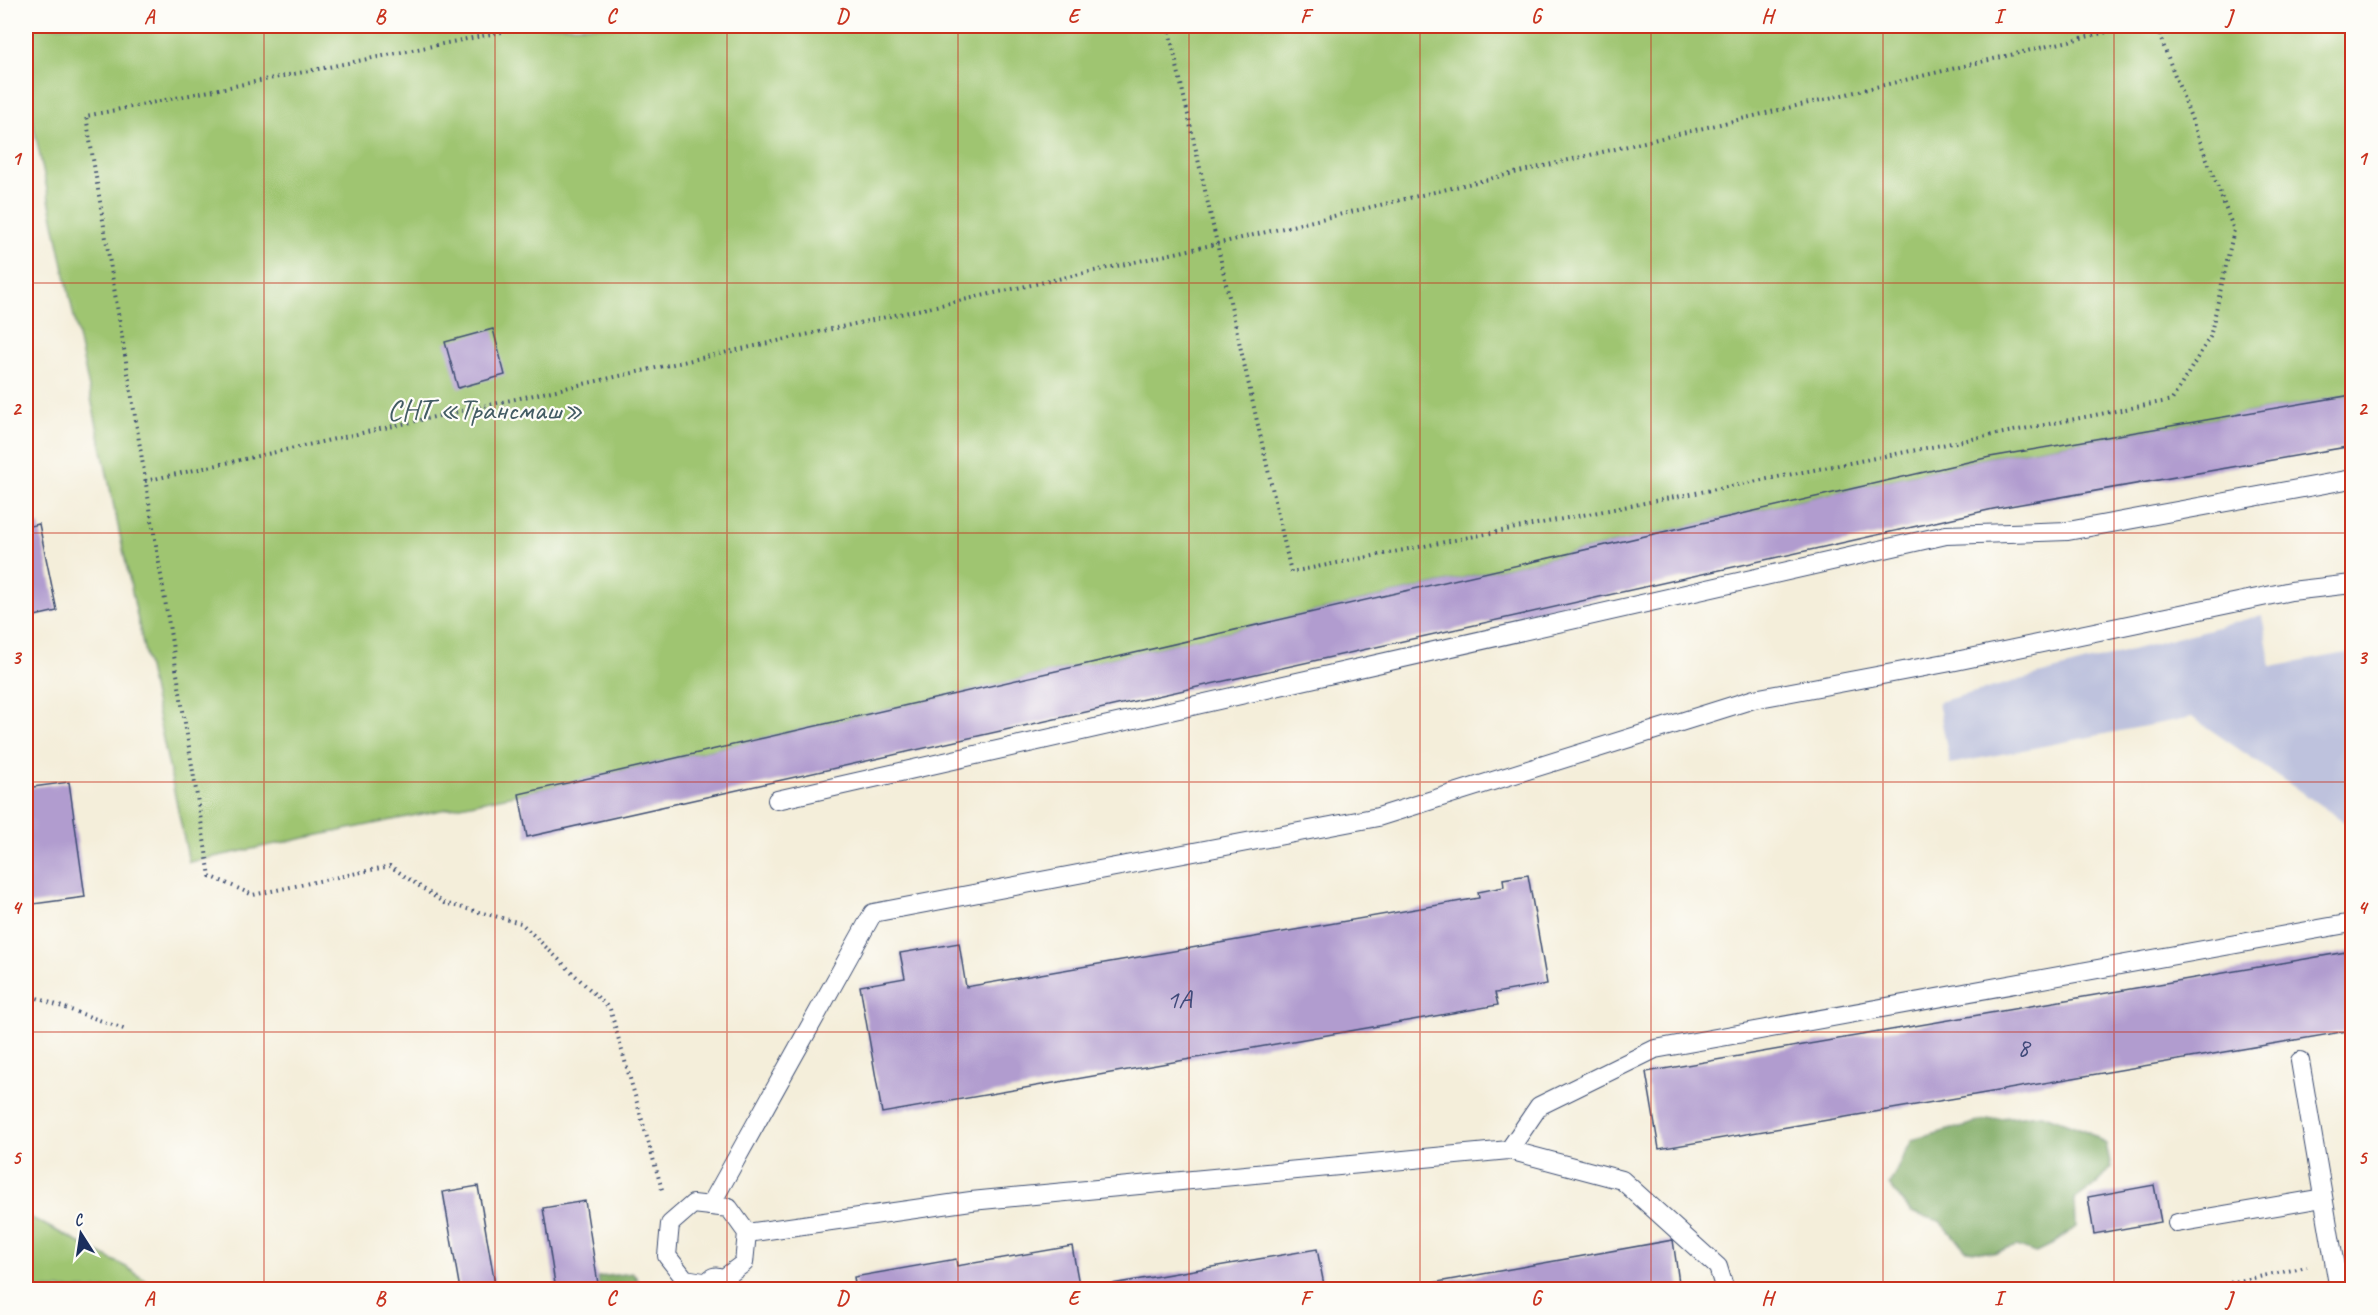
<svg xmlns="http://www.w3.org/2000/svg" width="2378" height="1315" font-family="Caveat,sans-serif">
  <rect width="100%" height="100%" fill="#fdfcf7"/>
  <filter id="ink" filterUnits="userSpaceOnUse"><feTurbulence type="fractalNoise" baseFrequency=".0167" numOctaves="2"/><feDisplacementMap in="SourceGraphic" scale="12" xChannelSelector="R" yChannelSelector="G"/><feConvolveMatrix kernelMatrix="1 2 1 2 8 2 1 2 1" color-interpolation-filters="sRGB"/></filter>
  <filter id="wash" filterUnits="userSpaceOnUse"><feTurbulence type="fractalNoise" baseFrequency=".008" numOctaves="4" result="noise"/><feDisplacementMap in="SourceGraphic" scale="24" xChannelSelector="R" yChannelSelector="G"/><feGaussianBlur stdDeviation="1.35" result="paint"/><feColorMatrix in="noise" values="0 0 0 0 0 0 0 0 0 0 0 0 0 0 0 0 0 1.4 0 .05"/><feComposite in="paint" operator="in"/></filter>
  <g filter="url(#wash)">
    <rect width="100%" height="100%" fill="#f4eeda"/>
    <polygon fill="#bec2dd" points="2262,615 2271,667 2352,652 2352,827 2192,717 1950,764 1938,702"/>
    <g fill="#9fc571" stroke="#5d7a68" stroke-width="1.5">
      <polygon points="26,26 2352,26 2352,395 1990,457 519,794 189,862 26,90"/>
      <polygon points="26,1215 126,1267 157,1289 26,1289"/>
    </g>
    <g fill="#7faa63" stroke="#4d6c60" stroke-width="1.5">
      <polygon points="2042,1114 2087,1131 2106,1144 2111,1167 2097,1184 2075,1199 2076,1227 2053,1244 2035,1253 2017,1246 1993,1253 1966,1250 1941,1222 1911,1212 1889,1185 1912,1140 1989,1119"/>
      <polygon points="633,1273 644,1289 600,1289 598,1277"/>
    </g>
    <g id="blocks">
      <g fill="#b19ccf">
        <polygon points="493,329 505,375 458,388 445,342"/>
        <polygon points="2352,395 2352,446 1993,509 527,837 519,794 1990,457"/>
        <polygon points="39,524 57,611 26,618 26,527"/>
        <polygon points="69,782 85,897 26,905 26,788"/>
        <polygon points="1528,875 1547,984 1495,993 1498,1005 882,1113 860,986 905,978 900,953 959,943 966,987 1479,898 1478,892 1504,887 1503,879"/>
        <polygon points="2352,951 2352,1056 2347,1031 1659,1149 1646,1072"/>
        <polygon points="2154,1185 2161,1222 2094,1234 2088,1197"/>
        <polygon points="478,1186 496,1290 460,1290 443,1192"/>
        <polygon points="585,1201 599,1290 556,1290 543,1208"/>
        <polygon points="1673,1240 1680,1290 1577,1290 1575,1282 1576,1290 1393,1290"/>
        <polygon points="1072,1246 1080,1290 856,1290 854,1277 956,1259 957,1266"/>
        <polygon points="1317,1249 1325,1290 1089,1290 1089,1288"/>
      </g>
    </g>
  </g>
  <g filter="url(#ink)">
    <use href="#blocks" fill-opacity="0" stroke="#3c4c71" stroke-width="1.5"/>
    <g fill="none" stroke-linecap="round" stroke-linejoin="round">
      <defs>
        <g id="service">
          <polyline points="777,800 1946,535 2068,531 2352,479"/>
          <polyline points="2300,1061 2339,1290"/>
          <polyline points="1509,1150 1539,1106 1655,1049 2352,923"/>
          <polygon points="693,1204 729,1208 747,1233 744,1263 716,1284 685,1279 667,1256 670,1224"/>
          <polyline points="710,1206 873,913 1378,817 1754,699 1951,662 2291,591 2352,584"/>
          <polyline points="2177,1223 2323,1198"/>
          <polyline points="747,1233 971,1201 1509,1150 1622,1180 1718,1267 1725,1290"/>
        </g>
        <polyline id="minor" points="716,1284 717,1290"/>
      </defs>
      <use href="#service" stroke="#3c4c71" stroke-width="20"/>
      <use href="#minor" stroke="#3c4c71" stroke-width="35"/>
      <g stroke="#3c4c71" stroke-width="4" stroke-dasharray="1.5 4.5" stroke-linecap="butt">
        <polyline points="531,26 86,116 210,876 253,895 390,866 444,903 521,923 610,1009 663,1193"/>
        <polyline points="1168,26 1291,572 2172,400 2210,337 2234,230 2156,26"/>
        <polyline points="145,481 1216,244 2132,26"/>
        <polyline points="26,994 124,1029"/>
        <polyline points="2195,1290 2307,1267"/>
      </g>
      <use href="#service" stroke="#fff" stroke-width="18"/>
      <use href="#minor" stroke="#fff" stroke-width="33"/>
    </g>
  </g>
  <path fill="none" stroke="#c8321e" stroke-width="1.5" stroke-opacity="0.55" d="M264 26V1290M495 26V1290M727 26V1290M958 26V1290M1189 26V1290M1420 26V1290M1651 26V1290M1883 26V1290M2114 26V1290M26 283H2352M26 533H2352M26 782H2352M26 1032H2352"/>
  <g text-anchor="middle" stroke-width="4.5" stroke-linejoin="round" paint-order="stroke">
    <g font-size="27" fill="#404a7a">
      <text x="1179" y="1008">1А</text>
      <text x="2023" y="1056">8</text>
    </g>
    <g font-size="30" fill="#435c64" stroke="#fdfcf7">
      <text x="485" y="419">СНТ «Трансмаш»</text>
    </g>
  </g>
  <rect width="2378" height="1315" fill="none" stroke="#fdfcf7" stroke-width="66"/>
  <g transform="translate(81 1234) rotate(348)" stroke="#fdfcf7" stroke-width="4.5" paint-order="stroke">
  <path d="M0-4.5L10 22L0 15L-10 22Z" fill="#1b2f5e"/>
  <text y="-9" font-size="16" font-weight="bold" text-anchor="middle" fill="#1b2f5e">С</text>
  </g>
  <rect x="33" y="33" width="2312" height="1249" fill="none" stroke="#c8321e" stroke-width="2"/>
  <g font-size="20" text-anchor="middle" font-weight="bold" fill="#c8321e">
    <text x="149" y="23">A</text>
    <text x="380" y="23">B</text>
    <text x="611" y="23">C</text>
    <text x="842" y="23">D</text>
    <text x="1073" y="23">E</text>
    <text x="1305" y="23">F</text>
    <text x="1536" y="23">G</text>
    <text x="1767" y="23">H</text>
    <text x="1998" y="23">I</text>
    <text x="2229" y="23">J</text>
    <text x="16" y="165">1</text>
    <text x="2362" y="165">1</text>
    <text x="16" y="415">2</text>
    <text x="2362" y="415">2</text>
    <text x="16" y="664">3</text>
    <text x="2362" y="664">3</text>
    <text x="16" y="914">4</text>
    <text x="2362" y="914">4</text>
    <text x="16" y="1164">5</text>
    <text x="2362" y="1164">5</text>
    <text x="149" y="1305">A</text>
    <text x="380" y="1305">B</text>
    <text x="611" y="1305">C</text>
    <text x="842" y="1305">D</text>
    <text x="1073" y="1305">E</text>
    <text x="1305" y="1305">F</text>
    <text x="1536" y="1305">G</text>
    <text x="1767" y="1305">H</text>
    <text x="1998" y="1305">I</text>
    <text x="2229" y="1305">J</text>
  </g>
</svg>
